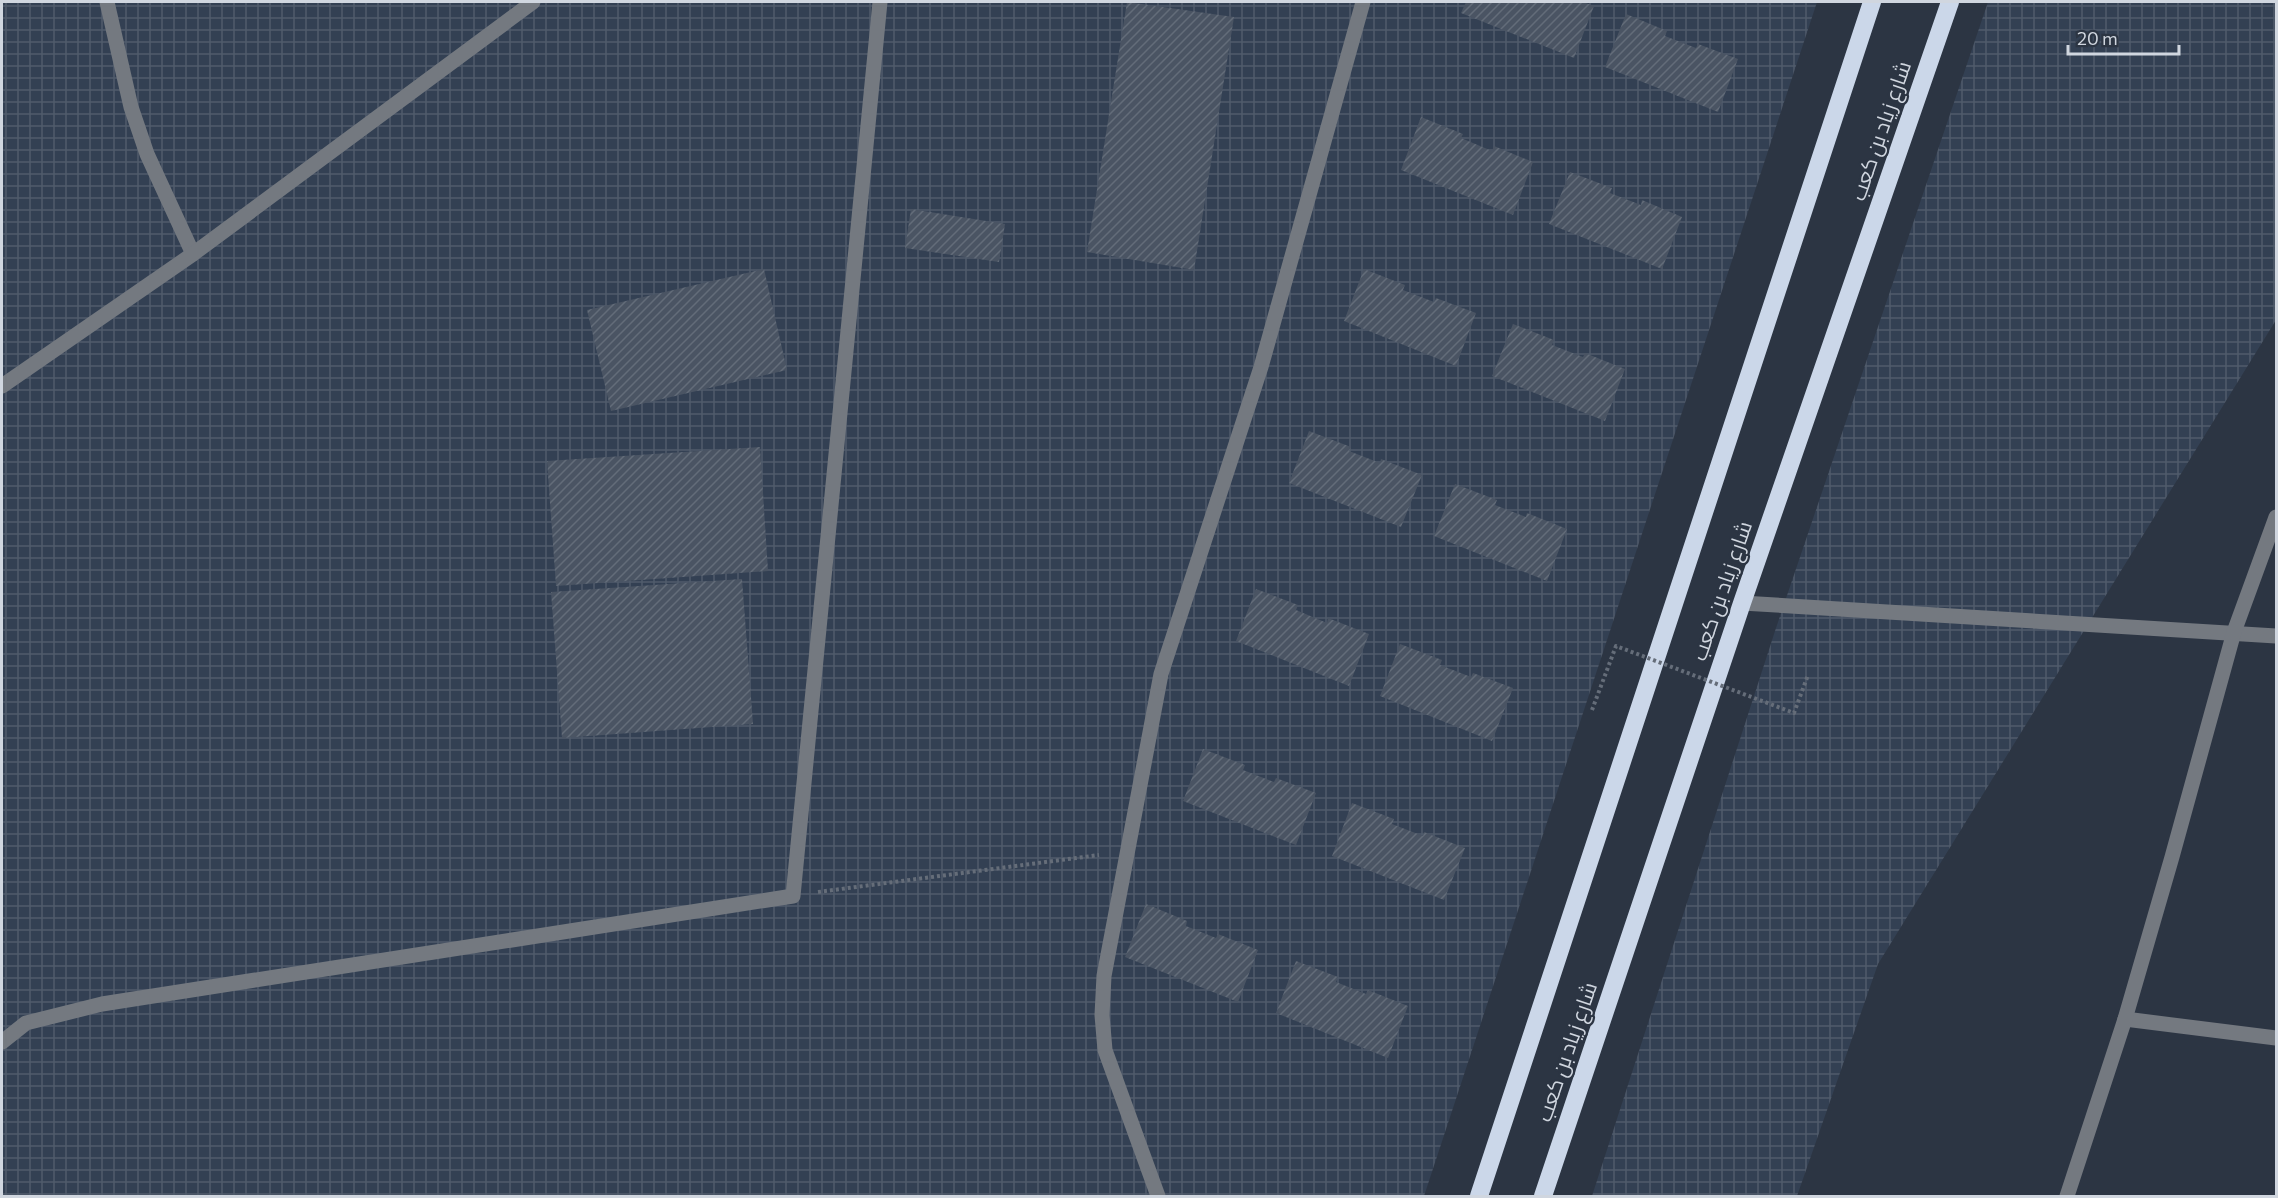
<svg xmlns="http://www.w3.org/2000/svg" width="2278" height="1198" font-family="Commissioner,Cairo,sans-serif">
  <defs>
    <pattern id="industrial-grid" width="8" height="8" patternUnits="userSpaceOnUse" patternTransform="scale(1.5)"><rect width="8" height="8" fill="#334053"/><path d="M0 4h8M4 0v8" fill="none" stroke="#505b6b"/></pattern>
    <pattern id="building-hatch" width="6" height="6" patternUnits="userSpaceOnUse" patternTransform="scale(1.5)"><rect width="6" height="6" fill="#4a5463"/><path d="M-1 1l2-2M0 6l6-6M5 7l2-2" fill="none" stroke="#636c79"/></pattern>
  </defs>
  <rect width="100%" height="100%" fill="#2c3543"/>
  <g fill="url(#industrial-grid)">
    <polygon points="2,2 1817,2 1424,1196 2,1196"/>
    <polygon points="1988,2 2276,2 2276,320 1878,964 1797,1196 1592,1196 1776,628"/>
  </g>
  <g fill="url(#building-hatch)">
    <polygon points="1127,2 1234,17 1194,270 1087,252"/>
    <polygon points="1466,2 1583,2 1594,6 1574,58 1461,13"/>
    <polygon points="1626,14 1667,31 1665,36 1696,48 1698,44 1738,59 1718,112 1605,67"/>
    <polygon points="1421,117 1463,134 1461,138 1492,151 1494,146 1533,162 1513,215 1401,170"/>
    <polygon points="1570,172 1612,188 1610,193 1641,205 1642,200 1682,217 1662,269 1549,224"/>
    <polygon points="911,209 1005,224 999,262 905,248"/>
    <polygon points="764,269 787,370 611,411 587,310"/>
    <polygon points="1364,269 1405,285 1403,290 1434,302 1436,298 1476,313 1456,366 1344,321"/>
    <polygon points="1513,324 1554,340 1552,345 1583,357 1585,353 1625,369 1605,421 1492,376"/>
    <polygon points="1309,431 1351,447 1349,451 1380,463 1381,459 1422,475 1401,527 1289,483"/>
    <polygon points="760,447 768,571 556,586 547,461"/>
    <polygon points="1455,484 1497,500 1495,505 1526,517 1527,513 1567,529 1547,581 1434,536"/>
    <polygon points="742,579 753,724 562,738 551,592"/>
    <polygon points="1256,589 1298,605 1296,610 1327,623 1328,618 1369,634 1349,686 1236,641"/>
    <polygon points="1400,644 1442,660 1440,665 1471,677 1473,673 1513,688 1492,741 1380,696"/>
    <polygon points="1203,749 1245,765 1243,770 1274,782 1276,778 1316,793 1296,845 1183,801"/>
    <polygon points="1352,803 1394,819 1392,824 1423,836 1424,832 1465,848 1444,900 1332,856"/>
    <polygon points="1146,904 1187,921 1186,926 1216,938 1218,934 1258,950 1238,1002 1125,957"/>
    <polygon points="1296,961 1338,977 1336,982 1366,994 1368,990 1408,1006 1388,1058 1276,1013"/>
  </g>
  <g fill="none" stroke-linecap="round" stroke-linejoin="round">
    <polyline stroke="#656d79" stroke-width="4" stroke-dasharray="3 3" stroke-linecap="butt" points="818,892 1099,855"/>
    <g stroke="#747980" stroke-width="15">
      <polyline points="107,2 131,107 147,154 193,254"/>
      <polyline points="2,386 193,254 533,2"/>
      <polyline points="1742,603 2276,636"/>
      <polyline points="2125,1019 2276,1038"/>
      <polyline points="2,1042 26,1023 102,1004 793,896 880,2"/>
      <polyline points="1158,1196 1105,1050 1102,1015 1104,976 1161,674 1261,367 1363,2"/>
      <polyline points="2067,1196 2125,1019 2172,857 2234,632 2276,517"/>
    </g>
    <g stroke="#cbd7e9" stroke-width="18">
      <polyline points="1479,1196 1872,2"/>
      <polyline points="1543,1196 1742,603 1950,2"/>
    </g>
    <polyline stroke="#656d79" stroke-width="4" stroke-dasharray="3 3" stroke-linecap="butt" points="1592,710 1616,646 1794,713 1808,675"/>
  </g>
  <g text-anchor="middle" stroke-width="4.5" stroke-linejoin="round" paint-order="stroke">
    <g font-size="21" fill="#d0d6df" stroke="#2c3543">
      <text transform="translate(1881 131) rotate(-71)" y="7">شارع زياد بن كعب</text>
      <text transform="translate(1722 591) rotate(-71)" y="7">شارع زياد بن كعب</text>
      <text transform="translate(1567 1052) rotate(-71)" y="7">شارع زياد بن كعب</text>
    </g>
  </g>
  <rect width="2278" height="1198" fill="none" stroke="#d0d6df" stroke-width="6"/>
  <path d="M2068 45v9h111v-9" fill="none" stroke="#d0d6df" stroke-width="3"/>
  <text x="2077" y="45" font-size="18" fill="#d0d6df" stroke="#2c3543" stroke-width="4.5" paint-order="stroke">20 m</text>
</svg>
